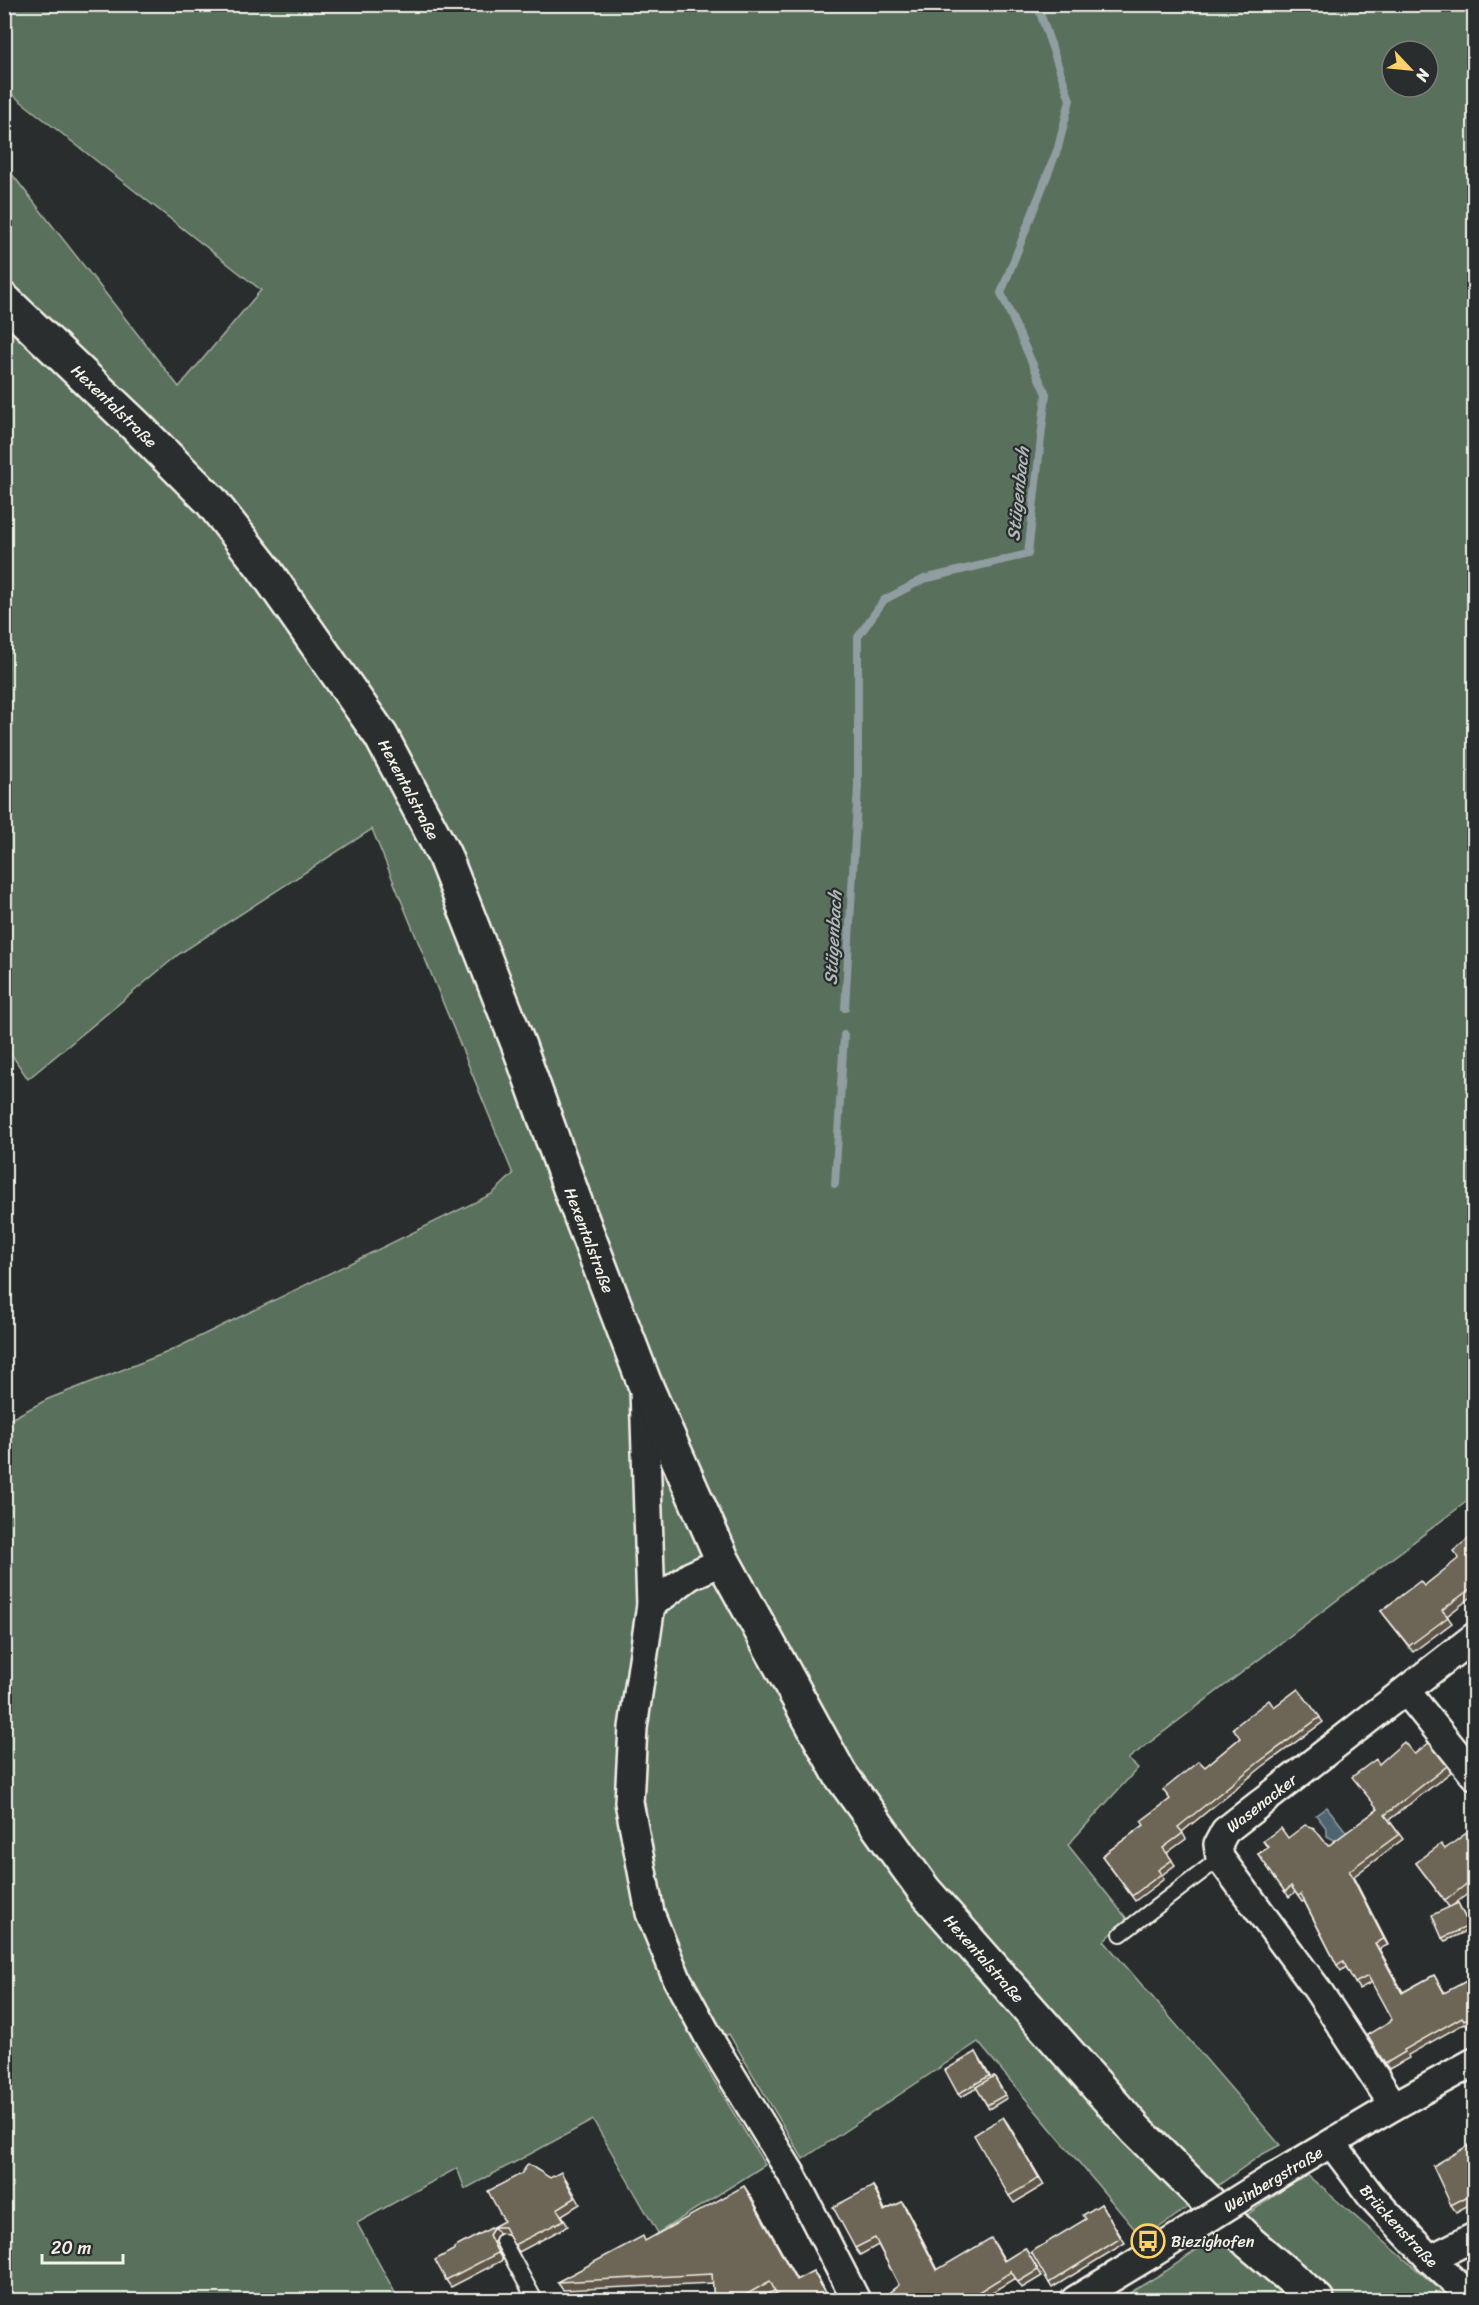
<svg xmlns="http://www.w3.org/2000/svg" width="1479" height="2305" font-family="Sriracha,sans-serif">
  <rect width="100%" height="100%" fill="#2a2d2e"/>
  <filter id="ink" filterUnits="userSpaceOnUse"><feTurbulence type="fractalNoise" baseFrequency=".0167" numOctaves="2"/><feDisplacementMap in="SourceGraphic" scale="12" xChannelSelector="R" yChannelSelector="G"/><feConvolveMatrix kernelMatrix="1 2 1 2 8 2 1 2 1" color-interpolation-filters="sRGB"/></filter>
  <g filter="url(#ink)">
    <g fill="#596f5b" stroke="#a6b0a2" stroke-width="1.5" fill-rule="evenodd">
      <path d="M5 5H1474V1496L1128 1759 1138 1768 1068 1845 1127 1919 1104 1941 1280 2145 1261 2155 1143 2239 978 2042 803 2159 729 2034 695 2049 765 2165 658 2233 593 2120 465 2189 457 2168 357 2223 399 2300H5V1422L48 1399 168 1352 492 1194 513 1174 372 829 179 954 28 1079 5 1045 4 164 179 387 261 290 5 89ZM1392 51H1428V87H1392Z"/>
      <polygon points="1306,2174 1452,2300 1118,2300 1166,2271"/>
    </g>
    <polygon fill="#4d6572" stroke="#909da1" stroke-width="1.5" points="1327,1807 1348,1834 1336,1841 1327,1836 1327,1829 1316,1815"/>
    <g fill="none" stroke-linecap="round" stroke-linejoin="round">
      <g stroke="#909da1" stroke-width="8">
        <polyline points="845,1008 858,786 858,637 884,600 924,579 1028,554 1046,394 1001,293 1058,148 1070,100 1037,4"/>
        <polyline points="835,1184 844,1035"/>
      </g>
      <defs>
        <g id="service">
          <polyline points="1121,1934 1220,1858"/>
          <polyline points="503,2241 535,2300"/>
        </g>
        <g id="minor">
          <polyline points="644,1389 651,1605 633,1728 629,1802 650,1913 677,1979 713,2045 792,2175 856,2300"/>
          <polyline points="651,1605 690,1576 723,1561"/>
          <polyline points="1406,1691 1474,1775"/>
          <path id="s1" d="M1394 2106 1317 1989 1220 1858 1218 1844 1225 1831 1474 1637"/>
          <path id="s2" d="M1332 2144 1371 2196 1430 2259 1474 2300"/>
          <polyline points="1274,2177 1394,2106 1474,2062"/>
          <polyline points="1430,2259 1474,2237"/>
          <polyline points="1075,2300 1153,2253"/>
        </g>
        <g id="secondary">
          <path id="s3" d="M4 300 135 425 211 501 262 566 381 736 444 855 519 1046 574 1199 644 1382 723 1561 840 1774 924 1890 1136 2130 1250 2243 1317 2300"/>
        </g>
      </defs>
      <use href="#service" stroke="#f4f1e8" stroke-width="18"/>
      <use href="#minor" stroke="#f4f1e8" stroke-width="32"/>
      <use href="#secondary" stroke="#f4f1e8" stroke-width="38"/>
      <use href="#service" stroke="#2a2d2e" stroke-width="14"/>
      <use href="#minor" stroke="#2a2d2e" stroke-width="27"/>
      <use href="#secondary" stroke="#2a2d2e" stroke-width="33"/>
      <defs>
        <polyline id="minor-bridge" points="1153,2253 1274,2177"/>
      </defs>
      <use href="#minor-bridge" stroke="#f4f1e8" stroke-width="32" stroke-linecap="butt"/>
      <use href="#minor-bridge" stroke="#2a2d2e" stroke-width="27"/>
    </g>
    <g fill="#5e5749" stroke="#f4f1e8" stroke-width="1.5">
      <polygon points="1474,1534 1474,1595 1447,1616 1452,1623 1413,1652 1381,1611 1424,1586 1459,1559"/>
      <polygon points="1298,1689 1323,1722 1262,1767 1182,1832 1186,1839 1167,1853 1175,1865 1162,1875 1164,1879 1135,1901 1102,1856 1144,1825 1170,1799 1205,1767 1240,1738 1274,1707"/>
      <polygon points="1414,1754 1447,1766 1451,1772 1389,1820 1403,1839 1353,1877 1388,1945 1379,1949 1403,1992 1434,1975 1445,1993 1474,1977 1474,2023 1468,2026 1465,2023 1408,2055 1409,2058 1389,2069 1385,2064 1392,2020 1372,1982 1359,1989 1346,1967 1341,1971 1337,1965 1304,1901 1302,1902 1295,1892 1289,1897 1258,1854 1268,1848 1263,1841 1288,1838 1328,1846 1377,1810 1379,1764"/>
      <polygon points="1474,1838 1474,1889 1452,1906 1458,1903 1471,1929 1445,1941 1442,1938 1449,1907 1416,1863 1445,1849"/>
      <polygon points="976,2052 991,2078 994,2076 1007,2098 989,2109 977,2088 961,2097 958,2094"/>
      <polygon points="1003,2117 1044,2185 1014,2203 1009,2196"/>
      <polygon points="1474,2142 1474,2202 1456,2212 1451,2205"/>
      <polygon points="550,2178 566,2179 580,2204 562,2215 568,2226 519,2252 508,2234 498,2233 494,2241 503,2260 451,2287 446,2280 455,2249 504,2221"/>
      <polygon points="873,2186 877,2192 885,2210 902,2202 906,2208 938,2270 995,2244 1005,2261 1025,2248 1042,2276 1022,2288 1015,2278 978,2301 878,2301 899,2285 878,2245 860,2255 855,2248"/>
      <polygon points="750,2195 797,2280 813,2271 819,2279 830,2301 780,2301 775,2290 756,2301 714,2301 713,2283 563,2290 557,2282"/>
      <polygon points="1101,2204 1125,2243 1052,2288 1049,2283 1086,2219"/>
    </g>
    <g fill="#4c473c" stroke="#f4f1e8" stroke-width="1.5">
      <polygon points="1349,1871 1353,1877 1388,1945 1384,1939"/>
      <polygon points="1375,1943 1379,1949 1406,1998 1402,1993"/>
      <polygon points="1003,2117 1008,2124 1044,2185 1039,2178"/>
      <polygon points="744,2186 750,2195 802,2289 796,2280"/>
      <polygon points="873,2186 877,2192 888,2217 884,2211"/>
      <polygon points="902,2202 906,2208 941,2276 937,2270"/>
      <polygon points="494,2227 498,2233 494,2241 503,2260 498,2253 489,2235"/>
      <polygon points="813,2271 819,2279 830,2301 828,2298"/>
    </g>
    <g fill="#6d6555" stroke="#f4f1e8" stroke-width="1.5">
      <polygon points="1474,1534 1474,1586 1442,1610 1448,1617 1409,1646 1381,1611 1420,1581 1424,1586 1459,1558 1453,1551"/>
      <polygon points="1298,1689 1320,1717 1259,1762 1178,1827 1183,1833 1163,1848 1172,1860 1158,1870 1161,1874 1132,1896 1102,1856 1144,1825 1141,1821 1170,1799 1163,1790 1199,1761 1205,1767 1240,1738 1233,1728 1269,1700 1274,1707"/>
      <polygon points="1474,1706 1474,1719 1468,1711"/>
      <polygon points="1404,1742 1414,1754 1429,1743 1447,1766 1385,1815 1399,1834 1349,1871 1384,1939 1375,1943 1402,1993 1434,1975 1444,1993 1474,1977 1474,2015 1464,2020 1462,2017 1404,2050 1405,2052 1385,2064 1367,2035 1392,2020 1368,1976 1355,1983 1343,1961 1337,1965 1301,1894 1298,1896 1291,1886 1285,1892 1258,1854 1269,1847 1263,1841 1281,1828 1288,1838 1305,1825 1314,1828 1328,1846 1378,1809 1352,1777 1376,1759 1379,1764"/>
      <polygon points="1469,1831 1474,1838 1474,1878 1445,1901 1416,1863 1441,1844 1445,1849"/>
      <polygon points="1458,1903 1469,1926 1442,1938 1432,1915"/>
      <polygon points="976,2052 989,2076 958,2094 945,2070"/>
      <polygon points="994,2076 1005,2095 987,2105 976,2087"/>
      <polygon points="1003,2117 1039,2178 1009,2196 974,2135"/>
      <polygon points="1474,2142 1474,2193 1451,2205 1433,2166"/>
      <polygon points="528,2164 550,2178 561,2172 575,2198 557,2209 564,2220 514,2245 504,2227 494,2227 489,2235 498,2253 446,2280 435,2260 455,2249 454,2248 504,2221 488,2191 521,2174"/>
      <polygon points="744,2186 796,2280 813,2271 828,2298 822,2301 780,2301 770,2281 735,2301 714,2301 712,2274 557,2282 643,2236 645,2241"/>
      <polygon points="873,2186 884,2211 902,2202 937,2270 991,2238 1004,2261 1025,2248 1038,2270 1018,2282 1010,2270 1011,2272 964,2301 878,2301 899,2285 875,2238 855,2248 833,2207"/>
      <polygon points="1101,2204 1121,2238 1049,2283 1031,2252 1086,2219 1083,2215"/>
    </g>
  </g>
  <defs>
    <symbol id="bus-ring" viewBox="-11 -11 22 22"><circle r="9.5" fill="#2a2d2e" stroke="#ffd166" stroke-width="1.5"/><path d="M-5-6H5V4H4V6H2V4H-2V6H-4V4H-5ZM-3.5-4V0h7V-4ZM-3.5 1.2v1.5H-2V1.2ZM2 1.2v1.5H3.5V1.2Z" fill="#ffd166"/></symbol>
  </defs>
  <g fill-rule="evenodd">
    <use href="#bus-ring" x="1129" y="2222" width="38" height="38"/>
  </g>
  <g text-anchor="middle" stroke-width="4.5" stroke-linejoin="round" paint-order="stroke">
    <g font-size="16" fill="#f4f1e8" stroke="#2a2d2e">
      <text dy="6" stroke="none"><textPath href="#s3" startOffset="153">Hexentalstraße</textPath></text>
      <text dy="6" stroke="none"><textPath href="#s3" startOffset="639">Hexentalstraße</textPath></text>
      <text dy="6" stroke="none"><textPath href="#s3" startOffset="1125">Hexentalstraße</textPath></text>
      <text dy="6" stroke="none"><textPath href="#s1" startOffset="378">Wasenacker</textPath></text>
      <text dy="6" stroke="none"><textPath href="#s3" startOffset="1950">Hexentalstraße</textPath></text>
      <text transform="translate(1273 2179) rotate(-31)" y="6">Weinbergstraße</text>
      <text dy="6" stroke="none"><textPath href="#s2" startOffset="106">Brückenstraße</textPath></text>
    </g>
    <g font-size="16" fill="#f4f1e8" stroke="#2a2d2e" text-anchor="start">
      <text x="1171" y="2247">Biezighofen</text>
    </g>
    <g font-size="18" font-style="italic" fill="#b1b9b9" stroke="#2a2d2e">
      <text transform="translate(1018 494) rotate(-84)" y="6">Stügenbach</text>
      <text transform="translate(833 938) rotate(-87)" y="6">Stügenbach</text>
    </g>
  </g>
  <rect width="1479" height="2305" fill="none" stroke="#2a2d2e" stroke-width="24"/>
  <rect x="12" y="12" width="1455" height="2281" fill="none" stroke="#f4f1e8" stroke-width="2" filter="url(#ink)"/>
  <g transform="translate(1410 69) rotate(116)"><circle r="28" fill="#2a2d2e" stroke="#7b7b78" stroke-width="1.5"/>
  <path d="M0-4.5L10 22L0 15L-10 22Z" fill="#ffd166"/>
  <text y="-9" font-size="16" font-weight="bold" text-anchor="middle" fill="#f4f1e8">N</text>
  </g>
  <path d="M42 2254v9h81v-9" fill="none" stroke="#f4f1e8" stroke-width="3"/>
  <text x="51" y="2254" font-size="18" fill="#f4f1e8" stroke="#2a2d2e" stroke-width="4.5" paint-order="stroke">20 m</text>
</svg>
